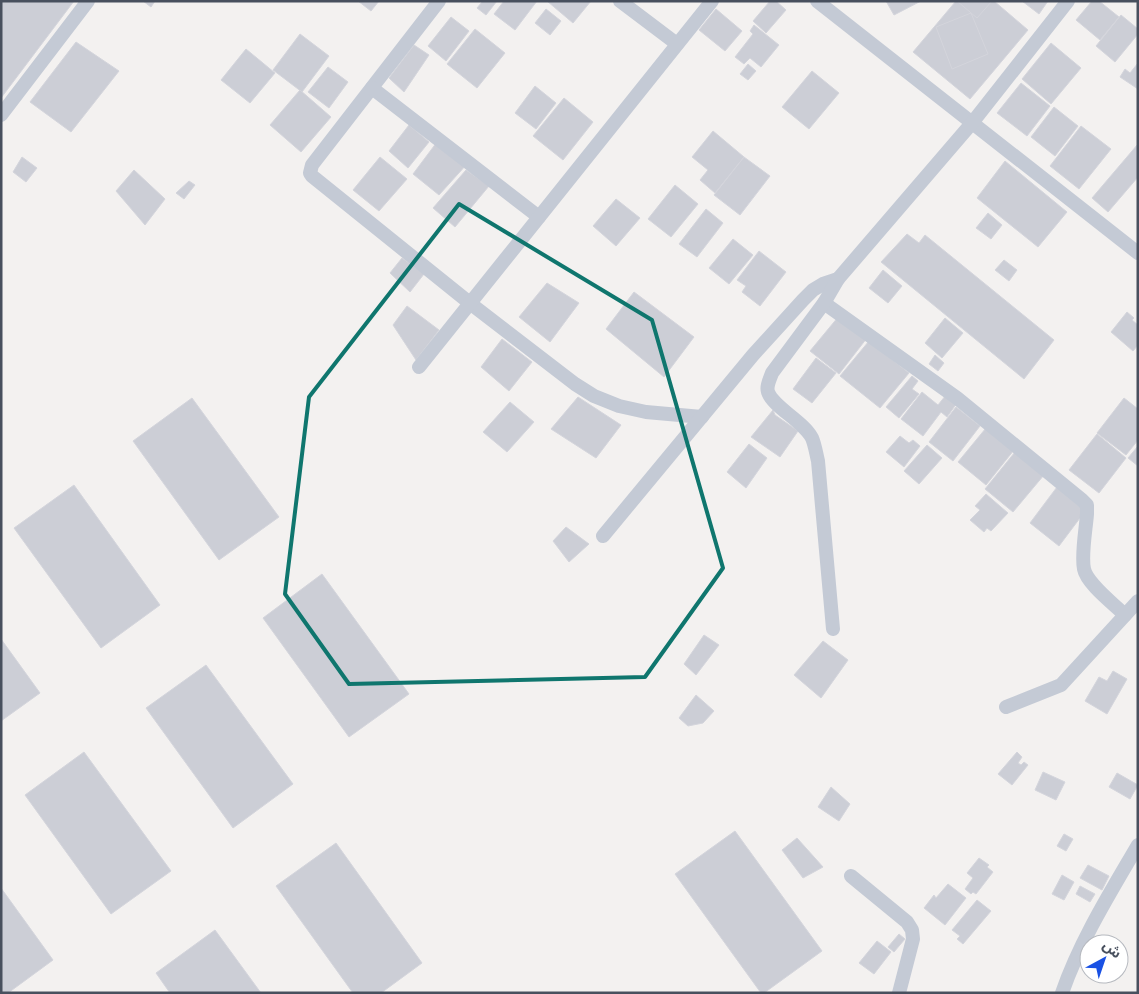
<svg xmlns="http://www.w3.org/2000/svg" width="1139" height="994" font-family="Montserrat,'Noto Sans Arabic',sans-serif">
  <rect width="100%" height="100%" fill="#f3f1f0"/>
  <g fill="#ccced6" stroke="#d4d5dc">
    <polygon points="1,1 74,1 1,98"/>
    <polygon points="143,1 155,1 151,7"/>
    <polygon points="358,1 379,1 371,11"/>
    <polygon points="480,1 497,1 486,15 477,8 482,2"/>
    <polygon points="504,1 537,1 515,30 494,14"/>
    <polygon points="547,1 591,1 573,23"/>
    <polygon points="770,1 776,1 786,10 766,33 753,21"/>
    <polygon points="886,1 921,1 894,15"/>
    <polygon points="956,1 994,1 1028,30 970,99 913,52"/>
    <polygon points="957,1 992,1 977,18"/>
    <polygon points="1022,1 1048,1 1039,14"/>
    <polygon points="1092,1 1099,1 1119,17 1100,40 1076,20"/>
    <polygon points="546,9 561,21 550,35 535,23"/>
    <polygon points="716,9 742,31 725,51 699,30"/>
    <polygon points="971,13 988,54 952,69 936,27"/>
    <polygon points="1121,15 1138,29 1138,34 1115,62 1096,46"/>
    <polygon points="451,17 469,31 446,61 428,46"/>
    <polygon points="754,25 779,45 761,67 750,58 744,64 735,57 753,34 750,31"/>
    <polygon points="475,29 505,53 477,88 447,64"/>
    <polygon points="300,34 329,56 302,92 273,70"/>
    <polygon points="76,42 119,71 71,132 30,102"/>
    <polygon points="1051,43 1081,68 1051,104 1022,79"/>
    <polygon points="414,45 429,55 404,92 389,78"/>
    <polygon points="246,49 275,73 250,103 221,80"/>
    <polygon points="1138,63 1138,89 1120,77 1125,69 1130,73"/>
    <polygon points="748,64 756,71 748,80 740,74"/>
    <polygon points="328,67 348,82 329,108 308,92"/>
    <polygon points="812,71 839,93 809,129 782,107"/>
    <polygon points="1021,83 1050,106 1027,136 997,113"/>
    <polygon points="535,86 556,103 536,129 515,113"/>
    <polygon points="300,90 331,117 301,152 270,125"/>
    <polygon points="564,98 593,122 563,160 533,136"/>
    <polygon points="1054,107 1078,126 1055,156 1031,137"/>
    <polygon points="409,125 429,142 408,168 389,151"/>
    <polygon points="1081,126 1111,149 1079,189 1050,166"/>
    <polygon points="713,131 744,157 715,193 700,180 708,170 692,157"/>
    <polygon points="437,142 467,164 439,195 413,174"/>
    <polygon points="1138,144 1138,177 1108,212 1092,198"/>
    <polygon points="22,157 37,168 26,182 13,172"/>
    <polygon points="380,157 407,179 379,211 353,190"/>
    <polygon points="744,157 770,176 740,215 714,195"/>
    <polygon points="1005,161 1067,212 1038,247 977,198"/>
    <polygon points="134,170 165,199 145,225 116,191"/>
    <polygon points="466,170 489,186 455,227 433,208"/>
    <polygon points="189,181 195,185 184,199 176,193"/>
    <polygon points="675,185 698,204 671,237 648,219"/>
    <polygon points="616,199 640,218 616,246 593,226"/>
    <polygon points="706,209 723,223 697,257 679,244"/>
    <polygon points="988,213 1002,225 991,239 976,228"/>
    <polygon points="907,234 919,243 925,235 1054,340 1024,379 881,262"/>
    <polygon points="733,239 753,255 729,284 709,268"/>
    <polygon points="759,251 786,272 760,306 742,292 746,286 737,280"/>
    <polygon points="402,258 424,274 410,292 390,273"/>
    <polygon points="1004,260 1017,270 1009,281 995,270"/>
    <polygon points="883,270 902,286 888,303 869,288"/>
    <polygon points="547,283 579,303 550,342 519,317"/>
    <polygon points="634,292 694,337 664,377 606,329"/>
    <polygon points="407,306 439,330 416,360 393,325"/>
    <polygon points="1127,312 1134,318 1132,320 1138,325 1138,345 1133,351 1111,332"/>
    <polygon points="839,316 867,338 839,374 810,351"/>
    <polygon points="945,318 963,333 942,358 925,343"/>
    <polygon points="502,339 532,362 509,391 481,367"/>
    <polygon points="869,341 909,373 880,408 840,376"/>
    <polygon points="935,355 944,363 938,371 929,364"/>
    <polygon points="816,358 836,373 812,403 793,389"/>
    <polygon points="912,376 918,381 912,389 919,394 899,418 886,407"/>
    <polygon points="922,392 938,405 946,395 957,403 947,417 941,412 923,436 901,419"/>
    <polygon points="578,397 621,425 596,458 551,429"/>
    <polygon points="192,398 279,517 219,560 133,441"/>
    <polygon points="1124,398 1138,409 1138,440 1126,455 1097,433"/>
    <polygon points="510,402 534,422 507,452 483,432"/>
    <polygon points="956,407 980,426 953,461 929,442"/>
    <polygon points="773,410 775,415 798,431 780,457 751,437"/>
    <polygon points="986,428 1014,450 986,485 958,462"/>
    <polygon points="1097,434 1126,458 1099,493 1069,470"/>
    <polygon points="900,436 909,443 913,440 920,446 904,467 886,452"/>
    <polygon points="749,444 767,458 746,488 727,472"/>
    <polygon points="927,445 942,458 919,484 904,471"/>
    <polygon points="1138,446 1138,466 1128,458"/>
    <polygon points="1015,452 1044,475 1013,512 985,489"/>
    <polygon points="74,485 160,605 101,648 14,528"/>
    <polygon points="1057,487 1086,510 1059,546 1030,523"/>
    <polygon points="986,494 1008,513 991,531 987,528 984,532 970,520 980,510 975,506"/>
    <polygon points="566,527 589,544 569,562 553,541"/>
    <polygon points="322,574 409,694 349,737 263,618"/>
    <polygon points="704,635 719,645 696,675 684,664"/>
    <polygon points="1,639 40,693 1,721"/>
    <polygon points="823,641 848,660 821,698 794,675"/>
    <polygon points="206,665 293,784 233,828 146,708"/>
    <polygon points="1113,671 1127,679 1107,714 1085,701 1099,677 1107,681"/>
    <polygon points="696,695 714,711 703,723 688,726 679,718"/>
    <polygon points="84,752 171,871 111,914 25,795"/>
    <polygon points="1017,752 1022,757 1018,763 1021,765 1024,762 1028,765 1012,785 998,774"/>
    <polygon points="1043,772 1065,782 1056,800 1035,790"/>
    <polygon points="1117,773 1138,785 1130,799 1109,787"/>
    <polygon points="831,787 850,804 839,821 818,807"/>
    <polygon points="735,831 822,951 764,993 761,993 675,874"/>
    <polygon points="1064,834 1073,839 1066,851 1057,846"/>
    <polygon points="797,838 823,867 803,878 782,850"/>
    <polygon points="336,843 422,963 381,993 353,993 276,886"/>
    <polygon points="979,858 989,865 987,867 993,872 976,894 973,892 971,894 965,889 973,878 967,873"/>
    <polygon points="1088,865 1109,876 1102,890 1080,878"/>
    <polygon points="1062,875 1074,882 1064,900 1052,894"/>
    <polygon points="948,884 966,898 945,925 924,908 934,895 936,898"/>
    <polygon points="1080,886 1095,894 1090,902 1076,894"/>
    <polygon points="1,888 53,960 8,993 1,993"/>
    <polygon points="977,900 991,911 963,944 957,939 960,936 952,930"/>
    <polygon points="215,930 261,993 170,993 156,973"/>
    <polygon points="899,934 905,939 894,952 888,947"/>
    <polygon points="877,941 891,952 874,974 859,963"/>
  </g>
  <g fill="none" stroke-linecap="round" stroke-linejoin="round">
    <g stroke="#c4cad5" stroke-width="14">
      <polyline points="439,1 312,165 310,173 312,176 471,304 575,384 594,396 619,406 646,412 702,417"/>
      <polyline points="620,1 677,44"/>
      <polyline points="817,1 1138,253"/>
      <polyline points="372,88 539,217"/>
      <polyline points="1,115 88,1"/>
      <path d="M824 303 957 398 1082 500 1087 505V514C1086 528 1081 555 1084 569 1087 584 1114 604 1125 615"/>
      <polyline points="419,367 712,1"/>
      <polyline points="603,536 753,355 803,300 813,290 823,284 838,279"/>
      <path d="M833 629 818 461C816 453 815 445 812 438 803 421 773 407 768 392 766 386 770 379 772 373L824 303 838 279 972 123 1068 1"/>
      <polyline points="1006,707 1061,685 1138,601"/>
      <polyline points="851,876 907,922 912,930 913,939 899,993"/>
      <path d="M1062 993C1080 941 1110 893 1138 845"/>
    </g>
  </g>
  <path fill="none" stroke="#0f766e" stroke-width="4" stroke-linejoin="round" d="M459 204 652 320 723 568 645 677 349 684 285 594 309 397Z"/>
  <rect width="1139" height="994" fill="none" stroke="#48505e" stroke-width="5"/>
  <g transform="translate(1104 959) rotate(40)"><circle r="24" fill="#ffffff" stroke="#b6b9bf"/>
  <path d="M0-4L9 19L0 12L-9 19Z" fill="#1951e4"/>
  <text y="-8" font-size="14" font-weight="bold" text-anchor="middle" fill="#48505e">ش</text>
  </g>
</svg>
